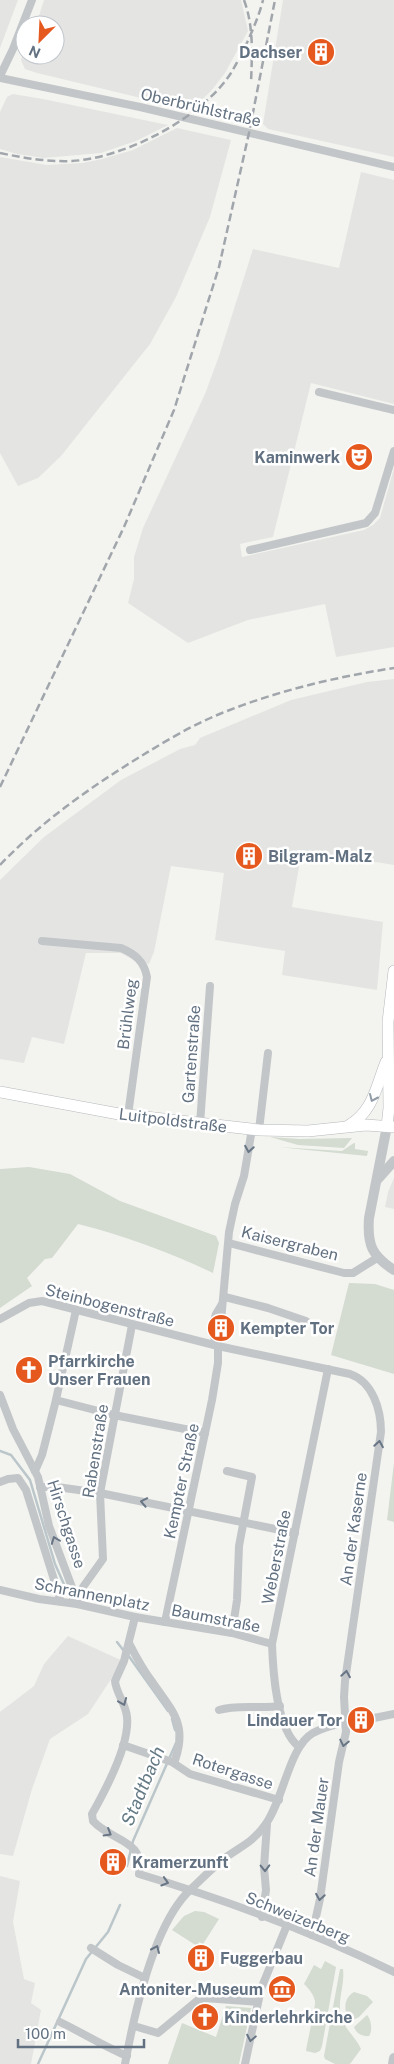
<svg xmlns="http://www.w3.org/2000/svg" width="394" height="2064" font-family="'Public Sans',sans-serif">
  <rect width="100%" height="100%" fill="#f3f4ef"/>
  <g fill="#e4e5e3">
    <polygon points="0,0 18,0 0,48"/>
    <polygon points="44,0 241,0 248,31 225,73 211,91 191,110 37,73 25,69 21,60 25,49 25,55 55,55 55,25 36,25"/>
    <polygon points="283,0 394,0 394,157 268,129 263,124"/>
    <polygon points="13,94 43,99 168,125 136,141 101,153 44,158 17,154 0,149 0,112 7,97"/>
    <polygon points="177,128 231,140 210,217 176,297 150,344 61,456 38,478 18,486 0,453 0,157 47,165 83,163 102,159 133,150"/>
    <polygon points="361,172 394,180 394,404 311,383 273,537 240,544 242,557 364,530 373,525 380,518 394,468 394,647 336,657 325,604 248,620 188,643 128,603 134,579 134,557 143,528 205,394 219,356 253,249 339,268"/>
    <polygon points="394,679 394,865 302,850 292,907 383,922 377,990 282,975 285,951 215,940 224,873 171,866 154,952 149,964 137,962 121,953 86,953 64,1044 32,1037 24,1063 0,1059 0,880 44,837 121,780 180,749 195,745 200,738 291,700 367,682"/>
    <polygon points="394,1178 394,1209 385,1207 388,1192"/>
    <polygon points="68,1636 123,1661 88,1714 50,1739 32,1789 13,1856 0,1854 0,1712 34,1686 44,1664"/>
    <polygon points="0,1876 20,1881 13,1922 24,1979 35,1983 31,2003 41,2010 31,2064 0,2064"/>
  </g>
  <g fill="#d4dbd0">
    <polygon points="270,1137 300,1139 352,1138 344,1148 298,1145"/>
    <polygon points="354,1143 355,1143 355,1149 368,1151 367,1156 278,1147 342,1151"/>
    <path d="M29 1167 70 1174 120 1201 216 1236 219 1243 213 1273C169 1252 125 1236 78 1224L52 1258 45 1259 27 1278 32 1286 0 1308V1169Z"/>
    <polygon points="349,1283 375,1284 394,1290 394,1374 331,1355"/>
    <polygon points="394,1463 394,1522 387,1520"/>
    <polygon points="195,1911 204,1912 219,1919 203,1944 199,1942 197,1946 172,1930 184,1916"/>
    <path d="M325 1961 336 1967 322 2046 320 2051 315 2053 306 2051C307 2043 316 2005 315 2001 313 1993 309 1989 304 1984L314 1965 321 1969Z"/>
    <path d="M340 1969H343C345 1985 337 2001 341 2016 344 2029 356 2037 361 2049L350 2064H335L325 2059 324 2056Z"/>
    <path d="M354 1992 367 1996 373 2002 359 2017 351 2021C343 2013 343 1998 354 1992Z"/>
    <polygon points="226,2006 251,2008 239,2064 168,2064 182,2023 216,2037"/>
    <path d="M367 2015C371 2019 373 2031 369 2036 362 2037 356 2033 354 2027Z"/>
  </g>
  <g fill="none" stroke-linecap="round" stroke-linejoin="round">
    <g stroke="#bbc6cb" stroke-width="2.5">
      <polyline points="0,1451 11,1455 30,1480 55,1564 67,1591"/>
      <polyline points="117,1642 124,1651"/>
      <polyline points="128,1655 168,1711"/>
      <polyline points="172,1719 175,1730"/>
      <polyline points="127,1866 133,1841 176,1743"/>
      <polyline points="38,2064 86,1959 108,1932 120,1905"/>
    </g>
    <g stroke="#cfd3d4" stroke-width="8" stroke-dasharray="8 4" stroke-linecap="butt">
      <polyline points="218,1336 221,1321"/>
      <polyline points="353,1720 369,1719"/>
    </g>
    <defs>
      <g id="secondary">
        <polyline points="0,1092 119,1114 259,1130 308,1131 366,1125 394,1127"/>
        <path d="M348 1126C373 1112 376 1087 386 1062"/>
        <polyline points="387,1126 389,1108 388,1022 394,971"/>
      </g>
    </defs>
    <use href="#secondary" stroke="#b5b9bd" stroke-width="12"/>
    <g stroke="#c3c6c9" stroke-width="8">
      <polyline points="0,76 13,49 32,0"/>
      <polyline points="0,78 140,107 394,167"/>
      <polyline points="319,392 394,410"/>
      <polyline points="250,550 366,523 375,513 394,451"/>
      <path d="M42 941 121 948C135 954 144 961 147 977L128 1115"/>
      <polyline points="200,1124 210,986"/>
      <polyline points="259,1130 268,1053"/>
      <polyline points="229,1243 344,1273 353,1273 377,1258"/>
      <polyline points="225,1297 268,1308 306,1321"/>
      <path d="M0 1319 29 1303 42 1301 218 1346 350 1374C373 1382 381 1410 381 1432L345 1681 344 1697 346 1732 339 1762 320 1899 312 1935"/>
      <polyline points="221,1321 229,1232 235,1204 244,1176 252,1129"/>
      <polyline points="213,1324 216,1314 222,1304"/>
      <polyline points="211,1329 216,1342"/>
      <polyline points="0,1395 13,1429 38,1477 49,1526 73,1590 73,1603"/>
      <polyline points="56,1400 114,1415 205,1433"/>
      <polyline points="35,1471 42,1455 55,1404 76,1310"/>
      <polyline points="227,1471 252,1477 239,1546 237,1600 232,1633"/>
      <polyline points="0,1482 8,1479 18,1478 26,1490 61,1602"/>
      <polyline points="40,1487 57,1487 100,1493 295,1533"/>
      <polyline points="0,1590 39,1599 77,1604 135,1617 232,1633 272,1644"/>
      <polyline points="77,1604 83,1587 103,1559 100,1493 132,1325"/>
      <path d="M135 1617 124 1661 115 1681C116 1693 126 1704 127 1717 130 1744 105 1791 92 1814L93 1821C111 1841 146 1840 139 1874 226 1900 313 1932 394 1972"/>
      <polyline points="165,1622 212,1400 218,1363 218,1336"/>
      <path d="M129 1643C136 1657 144 1671 153 1683 174 1713 188 1726 174 1763"/>
      <path d="M219 1710C238 1704 260 1709 280 1706"/>
      <polyline points="369,1719 394,1714"/>
      <polyline points="123,1745 172,1762 190,1774 279,1800"/>
      <path d="M299 1747C276 1729 273 1671 272 1644L328 1369"/>
      <polyline points="262,1917 266,1890 264,1867 267,1824"/>
      <polyline points="91,1948 118,1965 145,1978"/>
      <path d="M60 2022C83 2033 103 2046 127 2056"/>
      <polyline points="134,2026 158,2033 198,2000 204,1998 258,2002"/>
      <path d="M125 2064C134 2015 154 1923 191 1889 202 1879 213 1867 225 1858 241 1846 252 1843 265 1825 283 1802 289 1746 313 1733 325 1726 340 1724 353 1720"/>
      <polyline points="245,2064 261,1989 287,1925"/>
    </g>
    <g stroke="#c3c6c9" stroke-width="10">
      <path d="M387 1126 369 1218C367 1245 372 1256 394 1270"/>
      <polyline points="378,1179 394,1161"/>
      <polyline points="393,2064 394,2058"/>
    </g>
    <use href="#secondary" stroke="#fff" stroke-width="11"/>
    <g stroke="#a1a6ac" stroke-width="2.5" stroke-dasharray="8 4" stroke-linecap="butt">
      <path d="M244 0C254 27 252 55 251 83"/>
      <path d="M0 153C24 158 47 162 72 161 125 158 202 118 231 73 242 55 258 21 263 0"/>
      <polyline points="0,787 124,527 174,410 219,267 249,133 275,0"/>
      <path d="M0 865C41 822 88 789 138 758 164 742 192 725 222 713 277 691 335 677 394 668"/>
    </g>
  </g>
  <defs><path id="oneway-chevron" d="M-2-3.5L2.5 0L-2 3.5" fill="none" stroke-width="1.6" stroke-linecap="round" stroke-linejoin="round" transform="scale(1.25)"/></defs>
  <use stroke="#919ca7" href="#oneway-chevron" transform="translate(373 1098) rotate(114)"/>
  <g stroke="#677585">
    <use href="#oneway-chevron" transform="translate(249 1149) rotate(99)"/>
    <use href="#oneway-chevron" transform="translate(379 1444) rotate(-81)"/>
    <use href="#oneway-chevron" transform="translate(144 1502) rotate(-169)"/>
    <use href="#oneway-chevron" transform="translate(55 1540) rotate(-111)"/>
    <use href="#oneway-chevron" transform="translate(346 1674) rotate(-81)"/>
    <use href="#oneway-chevron" transform="translate(123 1702) rotate(68)"/>
    <use href="#oneway-chevron" transform="translate(344 1743) rotate(102)"/>
    <use href="#oneway-chevron" transform="translate(108 1833) rotate(31)"/>
    <use href="#oneway-chevron" transform="translate(265 1868) rotate(89)"/>
    <use href="#oneway-chevron" transform="translate(165 1882) rotate(17)"/>
    <use href="#oneway-chevron" transform="translate(320 1897) rotate(99)"/>
    <use href="#oneway-chevron" transform="translate(156 1949) rotate(-66)"/>
    <use href="#oneway-chevron" transform="translate(251 2038) rotate(101)"/>
  </g>
  <defs>
    <symbol id="building-disc" viewBox="-11 -11 22 22"><circle r="9.5" fill="#e5591e" stroke="#fff"/><path d="M-4-6H4V6H1V3H-1V6H-4ZM-2.5-4.3h1.7v1.8h-1.7ZM.8-4.3h1.7v1.8H.8ZM-2.5-1h1.7V.8h-1.7ZM.8-1h1.7V.8H.8Z" fill="#fff"/></symbol>
    <symbol id="theatre-disc" viewBox="-11 -11 22 22"><circle r="9.5" fill="#e5591e" stroke="#fff"/><path d="M-5-5.5Q0-4 5-5.5V0Q5 5 0 6Q-5 5-5 0ZM-3.3-2.5H-1v1.5H-3.3ZM1-2.5H3.3v1.5H1ZM-2.8 1Q0 5.5 2.8 1Z" fill="#fff"/></symbol>
    <symbol id="church-disc" viewBox="-11 -11 22 22"><circle r="9.5" fill="#e5591e" stroke="#fff"/><path d="M-1.2-6h2.4v3.5h3.3v2.4h-3.3V6h-2.4V-.1h-3.3v-2.4h3.3Z" fill="#fff"/></symbol>
    <symbol id="museum-disc" viewBox="-11 -11 22 22"><circle r="9.5" fill="#e5591e" stroke="#fff"/><path d="M0-6L6-3V-2H-6V-3ZM-5-1h2V3h-2ZM-1-1h2V3h-2ZM3-1h2V3H3ZM-6 4H6V6H-6Z" fill="#fff"/></symbol>
  </defs>
  <g fill-rule="evenodd">
    <use href="#building-disc" x="305" y="36" width="32" height="32"/>
    <use href="#theatre-disc" x="343" y="441" width="32" height="32"/>
    <use href="#building-disc" x="233" y="840" width="32" height="32"/>
    <use href="#building-disc" x="205" y="1312" width="32" height="32"/>
    <use href="#church-disc" x="13" y="1354" width="32" height="32"/>
    <use href="#building-disc" x="345" y="1704" width="32" height="32"/>
    <use href="#building-disc" x="97" y="1846" width="32" height="32"/>
    <use href="#building-disc" x="185" y="1942" width="32" height="32"/>
    <use href="#museum-disc" x="266" y="1973" width="32" height="32"/>
    <use href="#church-disc" x="189" y="2001" width="32" height="32"/>
  </g>
  <g text-anchor="middle" stroke-width="5" stroke-linejoin="round" paint-order="stroke">
    <g font-size="16" font-weight="bold" fill="#627181" stroke="#fff" text-anchor="start">
      <text x="302" y="58" text-anchor="end">Dachser</text>
      <text x="340" y="463" text-anchor="end">Kaminwerk</text>
      <text x="268" y="862">Bilgram-Malz</text>
      <text x="240" y="1334">Kempter Tor</text>
      <text x="48" y="1367">Pfarrkirche<tspan x="48" dy="18">Unser Frauen</tspan></text>
      <text x="342" y="1726" text-anchor="end">Lindauer Tor</text>
      <text x="132" y="1868">Kramerzunft</text>
      <text x="220" y="1964">Fuggerbau</text>
      <text x="263" y="1995" text-anchor="end">Antoniter-Museum</text>
      <text x="224" y="2023">Kinderlehrkirche</text>
    </g>
    <g font-size="16" fill="#627181" stroke="#fff">
      <text transform="translate(201 107) rotate(13)" y="6">Oberbrühlstraße</text>
      <text transform="translate(127 1014) rotate(-83)" y="6">Brühlweg</text>
      <text transform="translate(191 1054) rotate(-86)" y="6">Gartenstraße</text>
      <text transform="translate(173 1120) rotate(7)" y="6">Luitpoldstraße</text>
      <text transform="translate(290 1243) rotate(14)" y="6">Kaisergraben</text>
      <text transform="translate(110 1305) rotate(14)" y="6">Steinbogenstraße</text>
      <text transform="translate(95 1451) rotate(-81)" y="6">Rabenstraße</text>
      <text transform="translate(181 1481) rotate(-78)" y="6">Kempter Straße</text>
      <text transform="translate(67 1524) rotate(72)" y="6">Hirschgasse</text>
      <text transform="translate(353 1529) rotate(-82)" y="6">An der Kaserne</text>
      <text transform="translate(276 1557) rotate(-79)" y="6">Weberstraße</text>
      <text transform="translate(92 1594) rotate(11)" y="6">Schrannenplatz</text>
      <text transform="translate(216 1618) rotate(11)" y="6">Baumstraße</text>
      <text transform="translate(233 1771) rotate(18)" y="6">Rotergasse</text>
      <text transform="translate(316 1827) rotate(-82)" y="6">An der Mauer</text>
      <text transform="translate(298 1917) rotate(22)" y="6">Schweizerberg</text>
    </g>
    <g font-size="18" font-style="italic" fill="#637a85" stroke="#fff">
      <text transform="translate(143 1786) rotate(-67)" y="6">Stadtbach</text>
    </g>
  </g>
  <g transform="translate(40 40) rotate(204)"><circle r="24" fill="#ffffff" stroke="#c0c6cd"/>
  <path d="M0-4L9 19L0 12L-9 19Z" fill="#e5591e"/>
  <text y="-8" font-size="14" font-weight="bold" text-anchor="middle" fill="#627181">N</text>
  </g>
  <path d="M18 2039v8h126v-8" fill="none" stroke="#627181" stroke-width="2.5"/>
  <text x="25" y="2039" font-size="15" fill="#627181" stroke="#ffffff" stroke-width="4" paint-order="stroke">100 m</text>
</svg>
